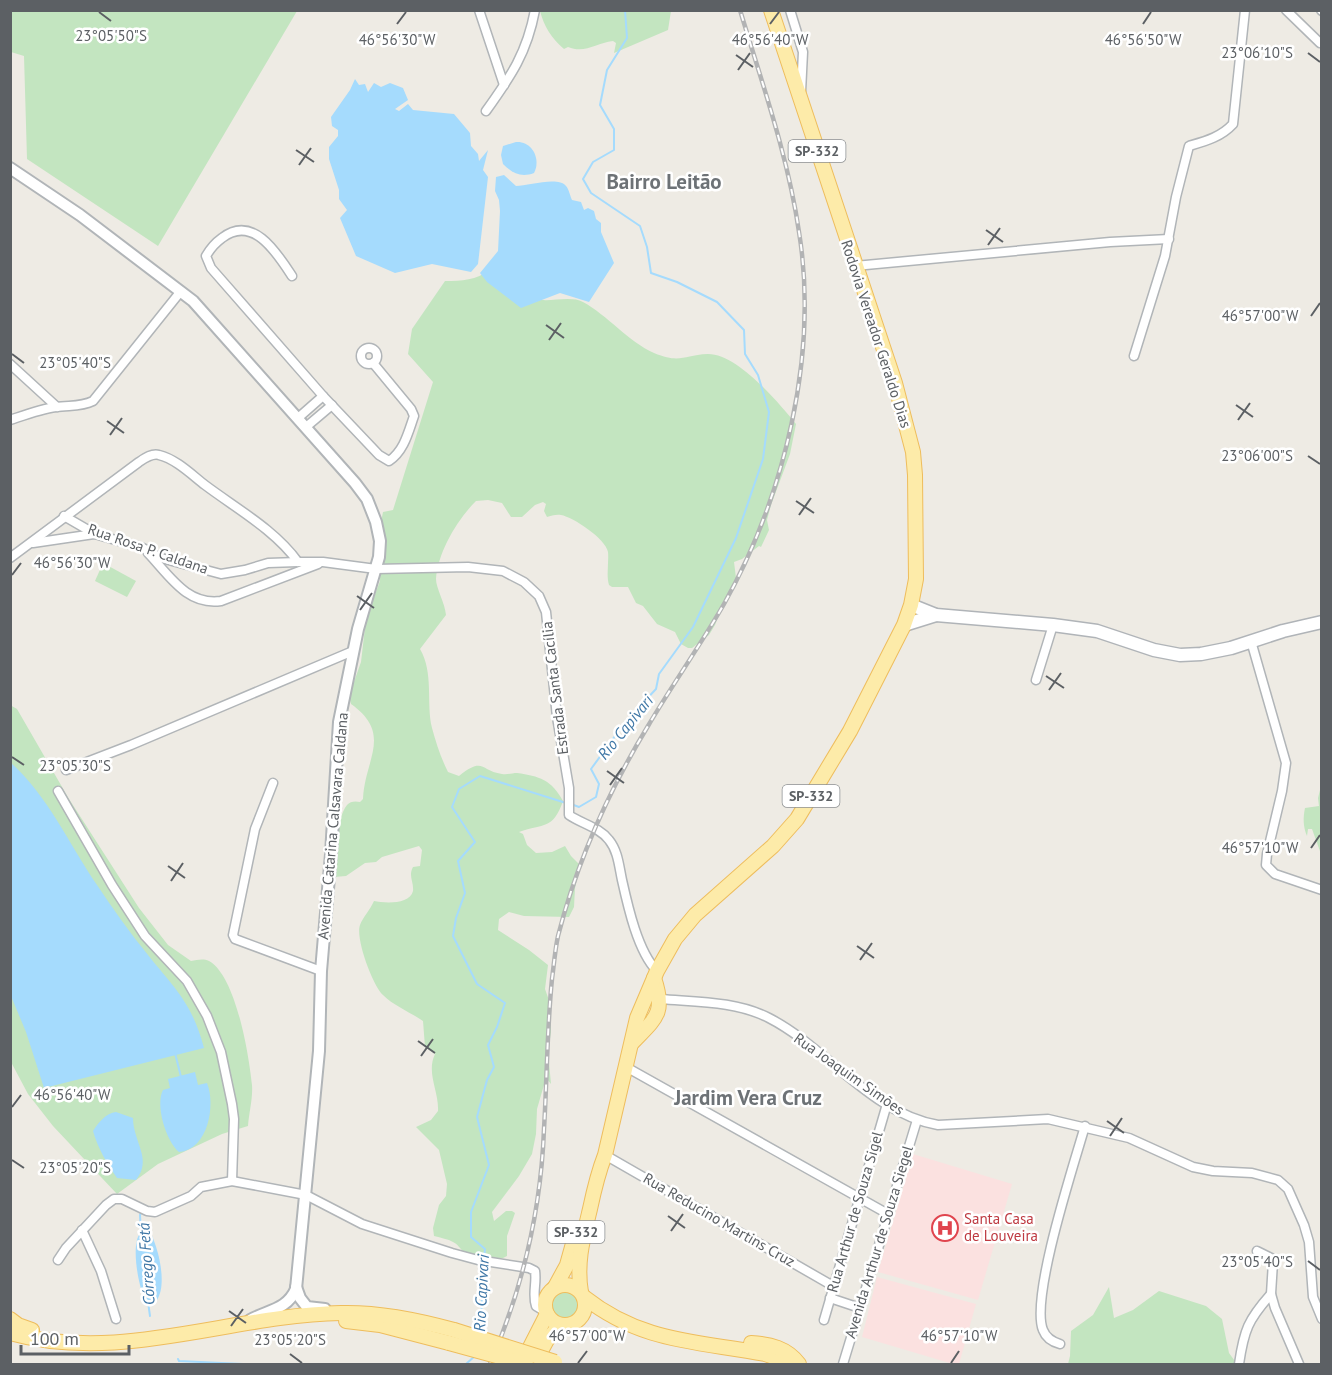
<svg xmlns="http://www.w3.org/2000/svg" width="1332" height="1375" font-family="'PT Sans',sans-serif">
  <rect width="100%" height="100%" fill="#eeebe4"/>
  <g fill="#fbe1e0">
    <polygon points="913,1154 1012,1184 978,1300 878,1272"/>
    <polygon points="877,1277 976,1304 959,1364 953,1364 862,1337"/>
  </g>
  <g fill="#c3e5c0">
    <polygon points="10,11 11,10 297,11 158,246 27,159 24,56 11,52"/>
    <path d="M540 11V10L671 11 668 30 614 53 616 43 613 41C596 43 585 54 568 47L564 49C551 38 544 26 540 11Z"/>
    <path d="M490 270C502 277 525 295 537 299 548 303 570 295 583 302 607 315 629 342 654 353 681 364 683 355 708 354 738 354 779 403 796 424L790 454 771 505 767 520 769 530 761 547 759 546 742 559 734 562 736 578 735 584 725 600 715 625 709 635 692 648H688L681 644 675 632 657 624 643 606 636 603 628 587H612L609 585C606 575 609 563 608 552 606 539 573 517 561 515 556 514 551 516 547 517L544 511 546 504 543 502 535 505 522 517H511L502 503 488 500 476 501C457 520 438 552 436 579 436 588 445 603 446 615L420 649C434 673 426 703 432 728 436 743 441 758 448 772L459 776C484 756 480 771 502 774 507 775 512 773 517 773 539 776 552 780 563 801 553 830 544 823 519 832L523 834 527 845 536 853 552 852 565 846 571 856 580 865 575 888 574 907 569 917 524 916 509 912 499 919 498 930 529 950 548 965 545 989 551 1006V1032L548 1052 551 1084 546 1078 537 1109 536 1134 532 1154 519 1176 492 1212 494 1221 506 1211H512L515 1213 507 1236V1256C496 1263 475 1260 464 1252 460 1249 458 1244 453 1242 448 1239 441 1238 434 1236L433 1228 439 1205 446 1196 447 1184 439 1150 416 1127 431 1120 438 1111C439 1091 426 1073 435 1054L425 1047 423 1021C410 1012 394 1006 383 995 373 986 355 938 360 925 363 917 370 910 374 901 384 903 410 905 413 891 414 882 408 876 413 867L420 866 422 850 419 846 382 857 376 862 365 863 346 876 334 877C335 860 336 818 347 805 350 801 356 801 360 802L363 799C365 758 393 734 351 704L349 696 361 662 366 619 380 581 378 537 383 512 393 510 433 382 408 354 412 329 445 281C462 281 476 280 490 270Z"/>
    <polygon points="103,563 136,581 127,597 95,581"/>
    <path d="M10 705 17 709 69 799 139 908 168 945 191 961C197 960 203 958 209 961 236 976 249 1055 252 1085 253 1098 249 1113 248 1126L222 1134 158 1164 117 1194 53 1126 28 1094 11 1062Z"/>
    <path d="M1321 786V854L1312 829H1308L1307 836C1303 827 1303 817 1305 808L1319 806 1318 798Z"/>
    <polygon points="1109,1287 1114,1318 1133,1310 1159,1291 1206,1306 1222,1319 1229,1353 1237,1364 1068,1364 1070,1356 1071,1331 1093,1315"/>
    <circle cx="565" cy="1305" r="16"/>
  </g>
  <g fill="#a5dbfd">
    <polygon points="355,79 359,85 365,84 368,92 374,83 381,87 390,83 403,88 408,100 395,109 399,111 408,104 413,110 454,114 470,133 471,146 478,154 479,161 488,150 483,170 488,177 478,264 471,272 432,264 395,273 356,256 340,218 347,210 339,199 339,190 329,159 329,147 338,136 338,130 332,126 331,117 350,90"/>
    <path d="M516 142C533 141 541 160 534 173 521 178 512 173 503 164L501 155 503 146Z"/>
    <path d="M504 175 516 186C528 186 558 176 566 186 569 189 570 196 572 200L581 202 584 210 588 208 594 211 596 219 601 223V232L614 263 589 302 560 293 521 308 487 282 480 273 498 251 500 211 499 200 495 191 496 177Z"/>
    <path d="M11 763C48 796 69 844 97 885 113 909 130 933 148 955 176 990 192 1003 204 1048L44 1088 26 1032 11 996Z"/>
    <path d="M195 1072 198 1085 207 1083C216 1105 208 1150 179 1152 166 1141 155 1105 163 1090L170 1088 168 1079Z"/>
    <path d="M116 1112 133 1118C133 1142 153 1159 136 1180L117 1178C107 1163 98 1149 93 1131 98 1123 106 1113 116 1112Z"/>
    <path d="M145 1233 152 1236C159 1252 167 1284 157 1300L147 1304C139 1291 131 1248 139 1235Z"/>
  </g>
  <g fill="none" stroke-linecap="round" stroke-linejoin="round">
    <g stroke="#a5dbfd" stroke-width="2">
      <polyline points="571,804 579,807 596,797 599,784 591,769 626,721 656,689 659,674 693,627 736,538 763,459 769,412 758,375 745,354 744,330 717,302 677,282 651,273 647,247 640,226 591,193 583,179 593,162 614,150 614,129 600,105 607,70 627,38 625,10"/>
      <polyline points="175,1053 181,1077"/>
      <polyline points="141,1234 140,1215 142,1211"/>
      <polyline points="484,1257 485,1249 471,1237 471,1212 489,1165 477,1117 487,1080 494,1067 488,1045 497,1027 505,1003 477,984 453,936 456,918 465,893 458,861 475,842 452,807 459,789 480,776 566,803"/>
      <polyline points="148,1302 150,1316"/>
      <polyline points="480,1332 484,1263"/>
      <polyline points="178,1359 179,1361 243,1364"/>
      <polyline points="466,1364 476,1355"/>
    </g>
    <defs>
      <g id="minor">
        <polyline points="479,10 504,85"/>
        <polyline points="790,10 803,52 801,92"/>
        <polyline points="1286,10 1320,43"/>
        <polyline points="1321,10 1322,11"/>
        <path d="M486 111C511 76 527 53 535 10"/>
        <polyline points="855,266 1110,242 1169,239"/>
        <path d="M292 276C277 253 253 214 222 238 215 243 210 249 206 256L211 268 323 396 379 455 389 461C404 451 408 433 414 416L411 409 373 363"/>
        <circle cx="369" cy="356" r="8"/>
        <path d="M1134 356 1165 256 1176 197 1189 146C1206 141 1221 137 1233 124L1245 10"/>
        <polyline points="10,364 57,407"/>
        <polyline points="298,418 323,396"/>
        <path d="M10 420C25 415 41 409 56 407 70 405 81 407 93 401L181 291"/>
        <polyline points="306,427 332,405"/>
        <path d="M64 516 95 534 143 548 161 558 221 574 245 570 268 563 298 562H323L376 569 468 567 503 571 524 582 539 596 546 612 557 717 569 788V815C582 824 599 827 609 840 618 851 619 866 622 880 628 907 638 952 657 971"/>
        <polyline points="33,543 94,534"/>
        <path d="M148 553C169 575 187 606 221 601L318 564"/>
        <path d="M10 558 139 462C145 458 152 453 159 455 176 459 192 475 205 485 237 509 275 530 298 562"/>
        <polyline points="1251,641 1286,763 1282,791 1267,854 1266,865 1275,874 1322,890"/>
        <polyline points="1036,680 1053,625"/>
        <polyline points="66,770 131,745 353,651"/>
        <polyline points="273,783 255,829 233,935 235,939 321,971"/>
        <polyline points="58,791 112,885 145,936 187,981 207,1016 221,1052 232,1104 234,1119 232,1181"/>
        <path d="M661 999C696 1002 736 1001 769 1018 826 1047 872 1114 938 1125L1048 1119 1129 1138 1193 1167 1213 1171 1252 1173 1278 1180 1288 1189 1304 1225 1309 1242 1313 1297 1322 1319"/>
        <polyline points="626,1067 888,1214"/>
        <polyline points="605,1155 833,1286"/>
        <polyline points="82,1230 101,1271 116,1319"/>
        <polyline points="1257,1251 1271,1258 1273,1262 1271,1294 1275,1308 1299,1364"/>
        <path d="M58 1260 66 1248 106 1205 114 1199H122L147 1211 155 1212 191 1196 201 1187 232 1181 306 1195 362 1224 452 1253 478 1260 529 1268 535 1271C537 1283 532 1294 536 1306L546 1312"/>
        <polyline points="830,1298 860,1308"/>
        <polyline points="824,1320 887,1104"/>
        <path d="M1060 1344C1053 1342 1046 1338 1043 1330 1030 1298 1074 1164 1085 1126"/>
        <polyline points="843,1364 917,1120"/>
        <path d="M1239 1364C1244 1330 1248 1320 1271 1294"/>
      </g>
      <g id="tertiary">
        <path d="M10 168 80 215 193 301 355 483 367 499 376 522 380 541 379 557 358 629 339 722 331 854 321 971 319 1051 296 1289C287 1310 268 1310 250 1320"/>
        <polyline points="296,1287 300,1298 307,1307 325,1309"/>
      </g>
      <g id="secondary">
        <polyline points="911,605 936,615 1053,625 1097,631 1154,650 1180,655 1201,654 1231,648 1283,631 1322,622"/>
        <polyline points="904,625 936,615"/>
      </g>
      <g id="primary">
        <path d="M632 1043C656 1018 666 1013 654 978"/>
        <circle cx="565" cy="1305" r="20"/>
        <polyline points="555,1287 567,1265 574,1240"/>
        <path d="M581 1292C576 1263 583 1238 590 1209 594 1190 598 1173 605 1155L637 1018 657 971 675 939 695 915 773 846 797 819 850 731 904 625 911 605 916 579 915 475 913 452 895 383 771 10"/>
        <path d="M584 1297C642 1343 698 1341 765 1354L777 1358 786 1364"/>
        <polyline points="10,1319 18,1325 32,1330"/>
        <polyline points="346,1321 380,1325 449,1343"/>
        <path d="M10 1333C121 1364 230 1315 341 1313 379 1312 418 1320 454 1330"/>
        <path d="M751 1343C770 1344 787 1348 799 1364"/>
        <polyline points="522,1363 547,1314"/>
        <polyline points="534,1364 547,1340 560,1325"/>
      </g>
    </defs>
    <use href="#minor" stroke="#b1b5b8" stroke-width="11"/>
    <use href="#tertiary" stroke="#b1b5b8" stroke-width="14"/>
    <use href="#secondary" stroke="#b0b4b8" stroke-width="15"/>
    <use href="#primary" stroke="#eebd5d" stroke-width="16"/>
    <use href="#minor" stroke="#fff" stroke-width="8"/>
    <use href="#tertiary" stroke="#fff" stroke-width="10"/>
    <use href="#secondary" stroke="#fff" stroke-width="12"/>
    <use href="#primary" stroke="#fdeba9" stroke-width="14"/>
    <defs>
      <path id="rail" d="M490 1364C522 1290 541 1210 544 1129 547 1079 547 1028 552 979 554 964 555 950 558 936 577 862 608 792 648 726 672 685 700 646 724 604 784 497 819 355 799 232 788 156 762 83 740 10"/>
    </defs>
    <use href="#rail" stroke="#b2b3b4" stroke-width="4.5"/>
    <use href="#rail" stroke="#fff" stroke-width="2" stroke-dasharray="7" stroke-linecap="butt"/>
    <defs>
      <g id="primary-bridge">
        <polyline points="454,1330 555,1362"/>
        <polyline points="449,1343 526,1364"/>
      </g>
    </defs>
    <use href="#primary-bridge" stroke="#eebd5d" stroke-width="16" stroke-linecap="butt"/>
    <use href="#primary-bridge" stroke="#fdeba9" stroke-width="14"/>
  </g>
  <path fill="none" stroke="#5c6064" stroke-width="2" d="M99 12 111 21M397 24 406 12M770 24 779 12M1143 24 1151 12M1308 53 1320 62M736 55 753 67M738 70 750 53M296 150 314 162M299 165 311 148M986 230 1003 242M988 245 1000 228M1311 316 1320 303M546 325 564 338M549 340 561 323M12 354 24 363M1236 405 1253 417M1238 420 1250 403M107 421 124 433M110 435 122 418M1308 456 1320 464M796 501 814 513M799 515 811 498M12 575 21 563M357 596 374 608M360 610 372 593M1046 676 1064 688M1049 690 1061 673M12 757 24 765M607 771 624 783M610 785 622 768M1311 848 1320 835M168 866 185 878M171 881 183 863M857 946 874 958M860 960 872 943M418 1041 435 1053M421 1056 433 1039M12 1107 21 1095M1107 1121 1124 1133M1110 1136 1122 1118M12 1160 24 1168M668 1216 685 1228M671 1231 683 1214M1308 1261 1320 1270M229 1311 246 1323M231 1326 243 1309M290 1354 302 1363M578 1363 587 1351M951 1363 959 1351"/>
  <defs>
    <symbol id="hospital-ring" viewBox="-11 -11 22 22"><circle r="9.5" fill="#fff" stroke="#e0444e" stroke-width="1.5"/><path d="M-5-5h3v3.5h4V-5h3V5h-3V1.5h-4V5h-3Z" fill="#e0444e"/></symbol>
  </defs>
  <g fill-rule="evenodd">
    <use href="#hospital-ring" x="930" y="1213" width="30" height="30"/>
  </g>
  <g text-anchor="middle" stroke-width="5" stroke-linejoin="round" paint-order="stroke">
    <g fill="#fff" stroke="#8d9092" stroke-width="1.5">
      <rect x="788.5" y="140" width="57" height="22" rx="4.5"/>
      <rect x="782.5" y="785" width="57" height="22" rx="4.5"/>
      <rect x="547.5" y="1221" width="57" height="22" rx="4.5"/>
    </g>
    <g font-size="14" font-weight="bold" fill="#5c6064">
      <text x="817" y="156">SP-332</text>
      <text x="811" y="801">SP-332</text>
      <text x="576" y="1237">SP-332</text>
    </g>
    <g font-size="15" fill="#5c6064" stroke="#fff">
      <text transform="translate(876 334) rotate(72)" y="5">Rodovia Vereador Geraldo Dias</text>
      <text transform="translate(148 549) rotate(19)" y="5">Rua Rosa P. Caldana</text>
      <text transform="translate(555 688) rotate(-97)" y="5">Estrada Santa Cacília</text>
      <text transform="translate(333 826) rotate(-85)" y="5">Avenida Catarina Calsavara Caldana</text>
      <text transform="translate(849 1074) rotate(35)" y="5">Rua Joaquim Simões</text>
      <text transform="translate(855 1212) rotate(-74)" y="5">Rua Arthur de Souza Sigel</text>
      <text transform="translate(719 1220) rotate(30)" y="5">Rua Reducino Martins Cruz</text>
      <text transform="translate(879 1242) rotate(-73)" y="5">Avenida Arthur de Souza Siegel</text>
    </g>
    <g font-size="15" fill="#be3a42" stroke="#fff" text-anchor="start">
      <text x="964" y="1224">Santa Casa<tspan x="964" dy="17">de Louveira</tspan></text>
    </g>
    <g font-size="16" font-style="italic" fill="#3f77a6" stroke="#fff">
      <text transform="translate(625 727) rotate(-51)" y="6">Rio Capivari</text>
      <text transform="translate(146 1264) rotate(-94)" y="6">Córrego Fetá</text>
      <text transform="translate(481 1293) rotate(-87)" y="6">Rio Capivari</text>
    </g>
    <g font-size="21" font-weight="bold" fill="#6d7276" stroke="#fff">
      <text x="664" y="189">Bairro Leitão</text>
      <text x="748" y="1105">Jardim Vera Cruz</text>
    </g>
  </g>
  <g font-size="15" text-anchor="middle" fill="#5c6064" stroke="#fff" stroke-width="5" stroke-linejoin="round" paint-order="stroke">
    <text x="111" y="41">23°05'50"S</text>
    <text x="397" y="45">46°56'30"W</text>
    <text x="770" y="45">46°56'40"W</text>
    <text x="1143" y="45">46°56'50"W</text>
    <text x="1257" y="58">23°06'10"S</text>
    <text x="1260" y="321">46°57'00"W</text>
    <text x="75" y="368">23°05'40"S</text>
    <text x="1257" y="461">23°06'00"S</text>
    <text x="72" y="568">46°56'30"W</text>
    <text x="75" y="771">23°05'30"S</text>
    <text x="1260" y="853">46°57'10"W</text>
    <text x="72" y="1100">46°56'40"W</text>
    <text x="75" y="1173">23°05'20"S</text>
    <text x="1257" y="1267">23°05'40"S</text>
    <text x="587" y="1341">46°57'00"W</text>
    <text x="959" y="1341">46°57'10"W</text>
    <text x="290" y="1345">23°05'20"S</text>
  </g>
  <rect width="1332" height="1375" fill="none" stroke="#5c6064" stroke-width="24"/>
  <path d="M21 1345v9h108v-9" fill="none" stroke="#5c6064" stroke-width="3"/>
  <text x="30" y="1345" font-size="18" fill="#5c6064" stroke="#ffffff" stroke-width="4.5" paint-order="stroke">100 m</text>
</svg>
